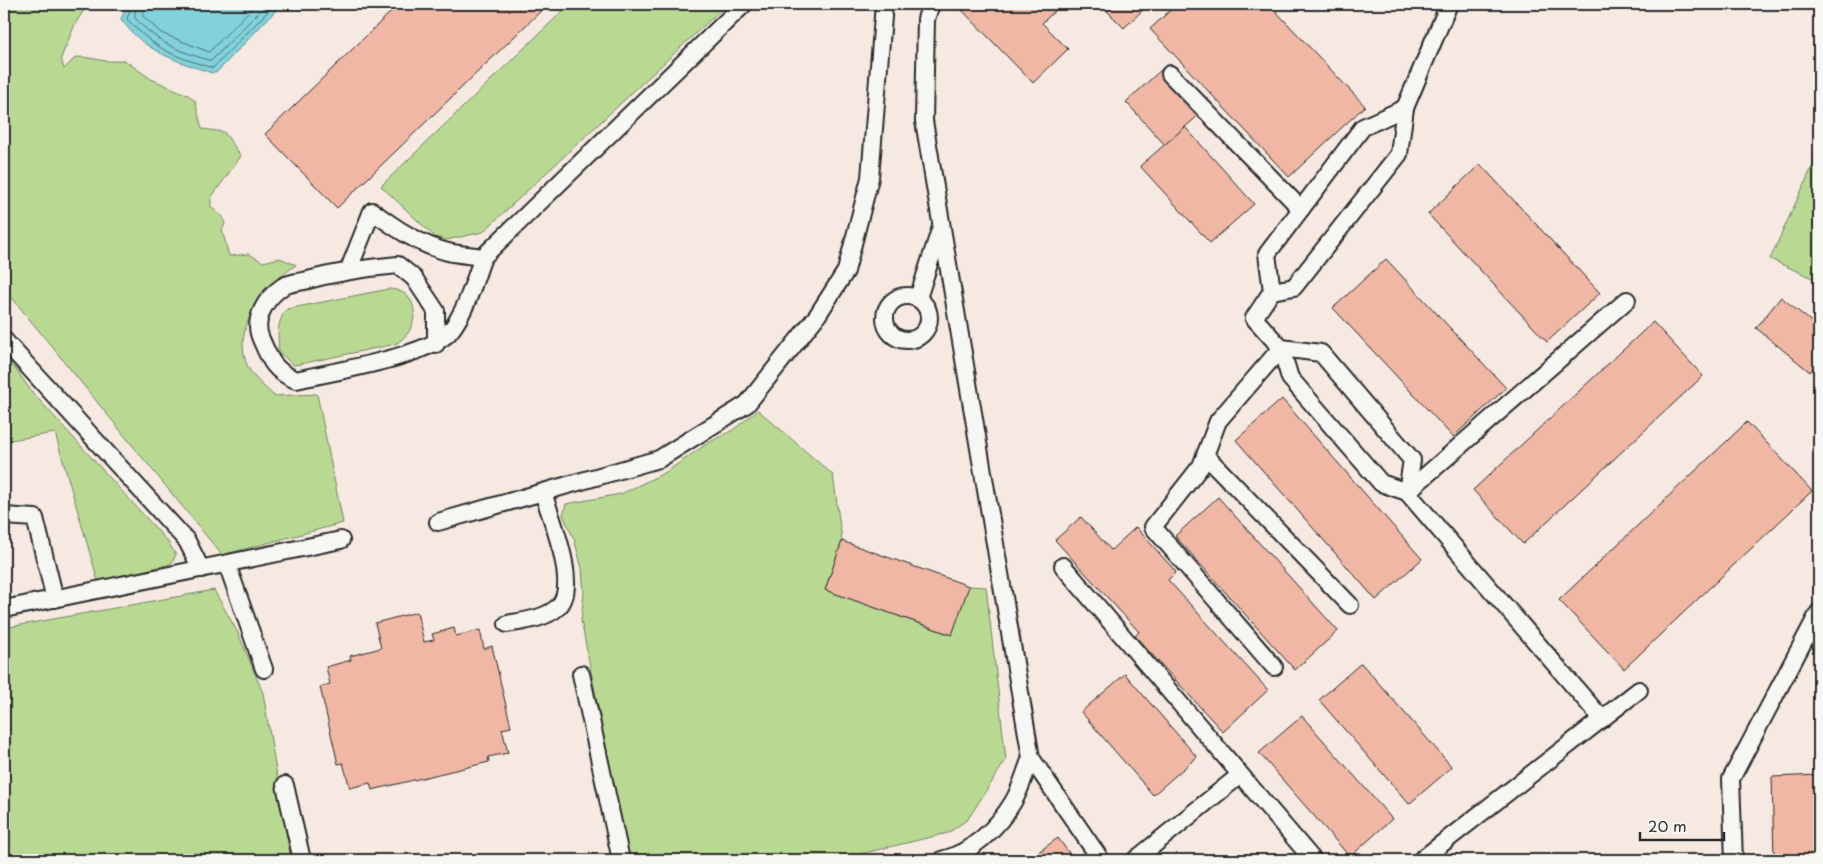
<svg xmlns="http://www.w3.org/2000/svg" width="1823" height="864" font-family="'Playpen Sans',sans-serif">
  <rect width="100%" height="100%" fill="#f5e9e2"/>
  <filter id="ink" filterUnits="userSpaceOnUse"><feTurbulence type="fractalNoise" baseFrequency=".02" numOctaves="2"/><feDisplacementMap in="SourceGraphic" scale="10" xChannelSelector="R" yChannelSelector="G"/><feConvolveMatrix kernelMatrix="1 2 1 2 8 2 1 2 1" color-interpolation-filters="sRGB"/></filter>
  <g filter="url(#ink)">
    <g fill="#b9d993" stroke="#72825f">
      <path d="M4 4H102L84 10 75 24 61 58 64 69 76 57C95 57 105 64 124 60L151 79 188 95 195 101 202 129 224 132 241 156 211 198V207L223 217 225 224 222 230 229 256 249 254 263 262 280 258 296 265C265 286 230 328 248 367 252 377 266 388 274 396L317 394 343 523 222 555 4 288Z"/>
      <polygon points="570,4 727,4 483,232 446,240 435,237 381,186"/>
      <polygon points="1819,152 1819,281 1770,259"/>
      <path d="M389 289C422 290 421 331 395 344L300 364 293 365 279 352C278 336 276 322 287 309Z"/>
      <polygon points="4,353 32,392 168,542 176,555 171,564 98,581 55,433 4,441"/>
      <polygon points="758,410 833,475 842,541 825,590 951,635 969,586 986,587 1006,760 968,819 948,833 835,860 628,860 581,620 584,594 582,568 574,539 563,515 566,504 621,494 666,472 708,443 733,430"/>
      <polygon points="214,590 238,633 263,693 291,860 4,860 4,628"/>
    </g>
    <path fill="#81d2da" stroke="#5f8f94" d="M125 4H282L217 72 212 73C176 61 143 51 121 19L125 10 122 7Z"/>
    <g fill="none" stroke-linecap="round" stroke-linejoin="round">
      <g stroke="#4d6e71" stroke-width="1">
        <path d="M128 4 130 10 127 19C156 50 173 56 213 68L275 4"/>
        <path d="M135 4V18C159 44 177 50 211 61L267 4"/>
        <polyline points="143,4 143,16 161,33 209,52 256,4"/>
      </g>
    </g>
    <g fill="#efb7a4" stroke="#2b2b2b">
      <polygon points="399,4 548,4 337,208 265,134"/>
      <polygon points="956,4 1062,4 1042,23 1068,49 1033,83"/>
      <polygon points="1100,4 1149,4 1124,28"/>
      <polygon points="1177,4 1269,4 1365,106 1289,177 1150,29"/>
      <polygon points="1162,69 1201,113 1165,145 1126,102"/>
      <polygon points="1185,127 1254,204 1210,243 1140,166"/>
      <polygon points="1480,164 1600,293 1547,342 1428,214"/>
      <polygon points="1386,259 1506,388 1453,437 1333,308"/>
      <polygon points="1781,297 1819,328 1819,360 1810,372 1756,328"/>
      <polygon points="1653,322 1703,376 1523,544 1473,490"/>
      <polygon points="1282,399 1422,559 1376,600 1236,440"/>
      <polygon points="1747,422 1812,491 1624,669 1559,600"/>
      <polygon points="1218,497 1338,631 1295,670 1175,536"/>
      <polygon points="1081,517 1111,550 1136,527 1176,572 1168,580 1268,690 1223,732 1135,636 1139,632 1055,540"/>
      <polygon points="842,541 969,586 952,635 825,590"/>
      <polygon points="417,612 424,642 434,640 432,634 454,628 456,636 480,630 484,649 492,646 511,727 502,729 508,753 488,757 489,762 372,790 370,783 350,788 343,763 338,764 320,687 330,684 326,667 351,660 350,656 381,648 375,623"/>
      <polygon points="1361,663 1452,767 1409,804 1319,700"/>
      <polygon points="1125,674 1197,757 1153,795 1081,712"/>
      <polygon points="1302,716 1392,819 1350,857 1259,753"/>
      <polygon points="1819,775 1819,860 1774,860 1772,777"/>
      <polygon points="1058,838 1074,860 1027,860"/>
    </g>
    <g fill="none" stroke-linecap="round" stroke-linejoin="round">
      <defs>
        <g id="service">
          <path d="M931 4 926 19 924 121 1031 758C1025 772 1021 789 1013 802 998 827 971 854 941 860"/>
          <polyline points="1170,74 1301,209"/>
          <polyline points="1405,108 1449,4"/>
          <path d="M349 269 372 211C395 228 420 245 448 252 460 255 472 255 483 257"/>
          <polyline points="1272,291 1294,287 1399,154 1405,108 1363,127 1267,254 1272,291 1254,318 1281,348 1290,378 1381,483 1407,492 1602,719"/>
          <circle cx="907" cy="318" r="22"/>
          <polyline points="918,298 941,227"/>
          <polyline points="4,340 187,541 201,569"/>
          <path d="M436 344V311L414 278 398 265C364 268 337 272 304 281 297 282 288 283 282 287 266 298 252 320 261 339 270 360 274 371 296 380 330 372 433 356 451 330 467 309 474 281 483 257L744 4"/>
          <polyline points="1281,348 1321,353 1412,460 1407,492"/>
          <polyline points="1205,455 1350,605"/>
          <polyline points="1407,492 1627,300"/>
          <polyline points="4,516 35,518 55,599"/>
          <polyline points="438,522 659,459 747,404 817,316 846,271 870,178 884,4"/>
          <polyline points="227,564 264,669"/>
          <polyline points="1063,566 1313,860"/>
          <polyline points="4,609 341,540"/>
          <path d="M507 624C523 621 545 619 558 607 580 587 551 518 543 493"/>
          <polyline points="1274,667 1153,527 1201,466 1218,421 1281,348"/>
          <polyline points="581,674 621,860"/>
          <polyline points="1031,758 1101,860"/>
          <polyline points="285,785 302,860"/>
          <polyline points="1135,860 1240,775"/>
          <polyline points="1421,860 1639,690"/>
          <polyline points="1734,860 1731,779 1819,612"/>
        </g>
      </defs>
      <use href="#service" stroke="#2b2b2b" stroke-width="20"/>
      <use href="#service" stroke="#f6f6f2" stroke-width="16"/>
    </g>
  </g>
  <rect width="1823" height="864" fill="none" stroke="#f6f6f2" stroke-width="20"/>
  <rect x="10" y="10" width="1803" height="844" fill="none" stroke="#2b2b2b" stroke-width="2" filter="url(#ink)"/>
  <path d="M1640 832v8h84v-8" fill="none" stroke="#2b2b2b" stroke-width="2.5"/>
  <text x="1648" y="832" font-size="15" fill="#2b2b2b" stroke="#f6f6f2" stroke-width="4" paint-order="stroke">20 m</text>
</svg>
